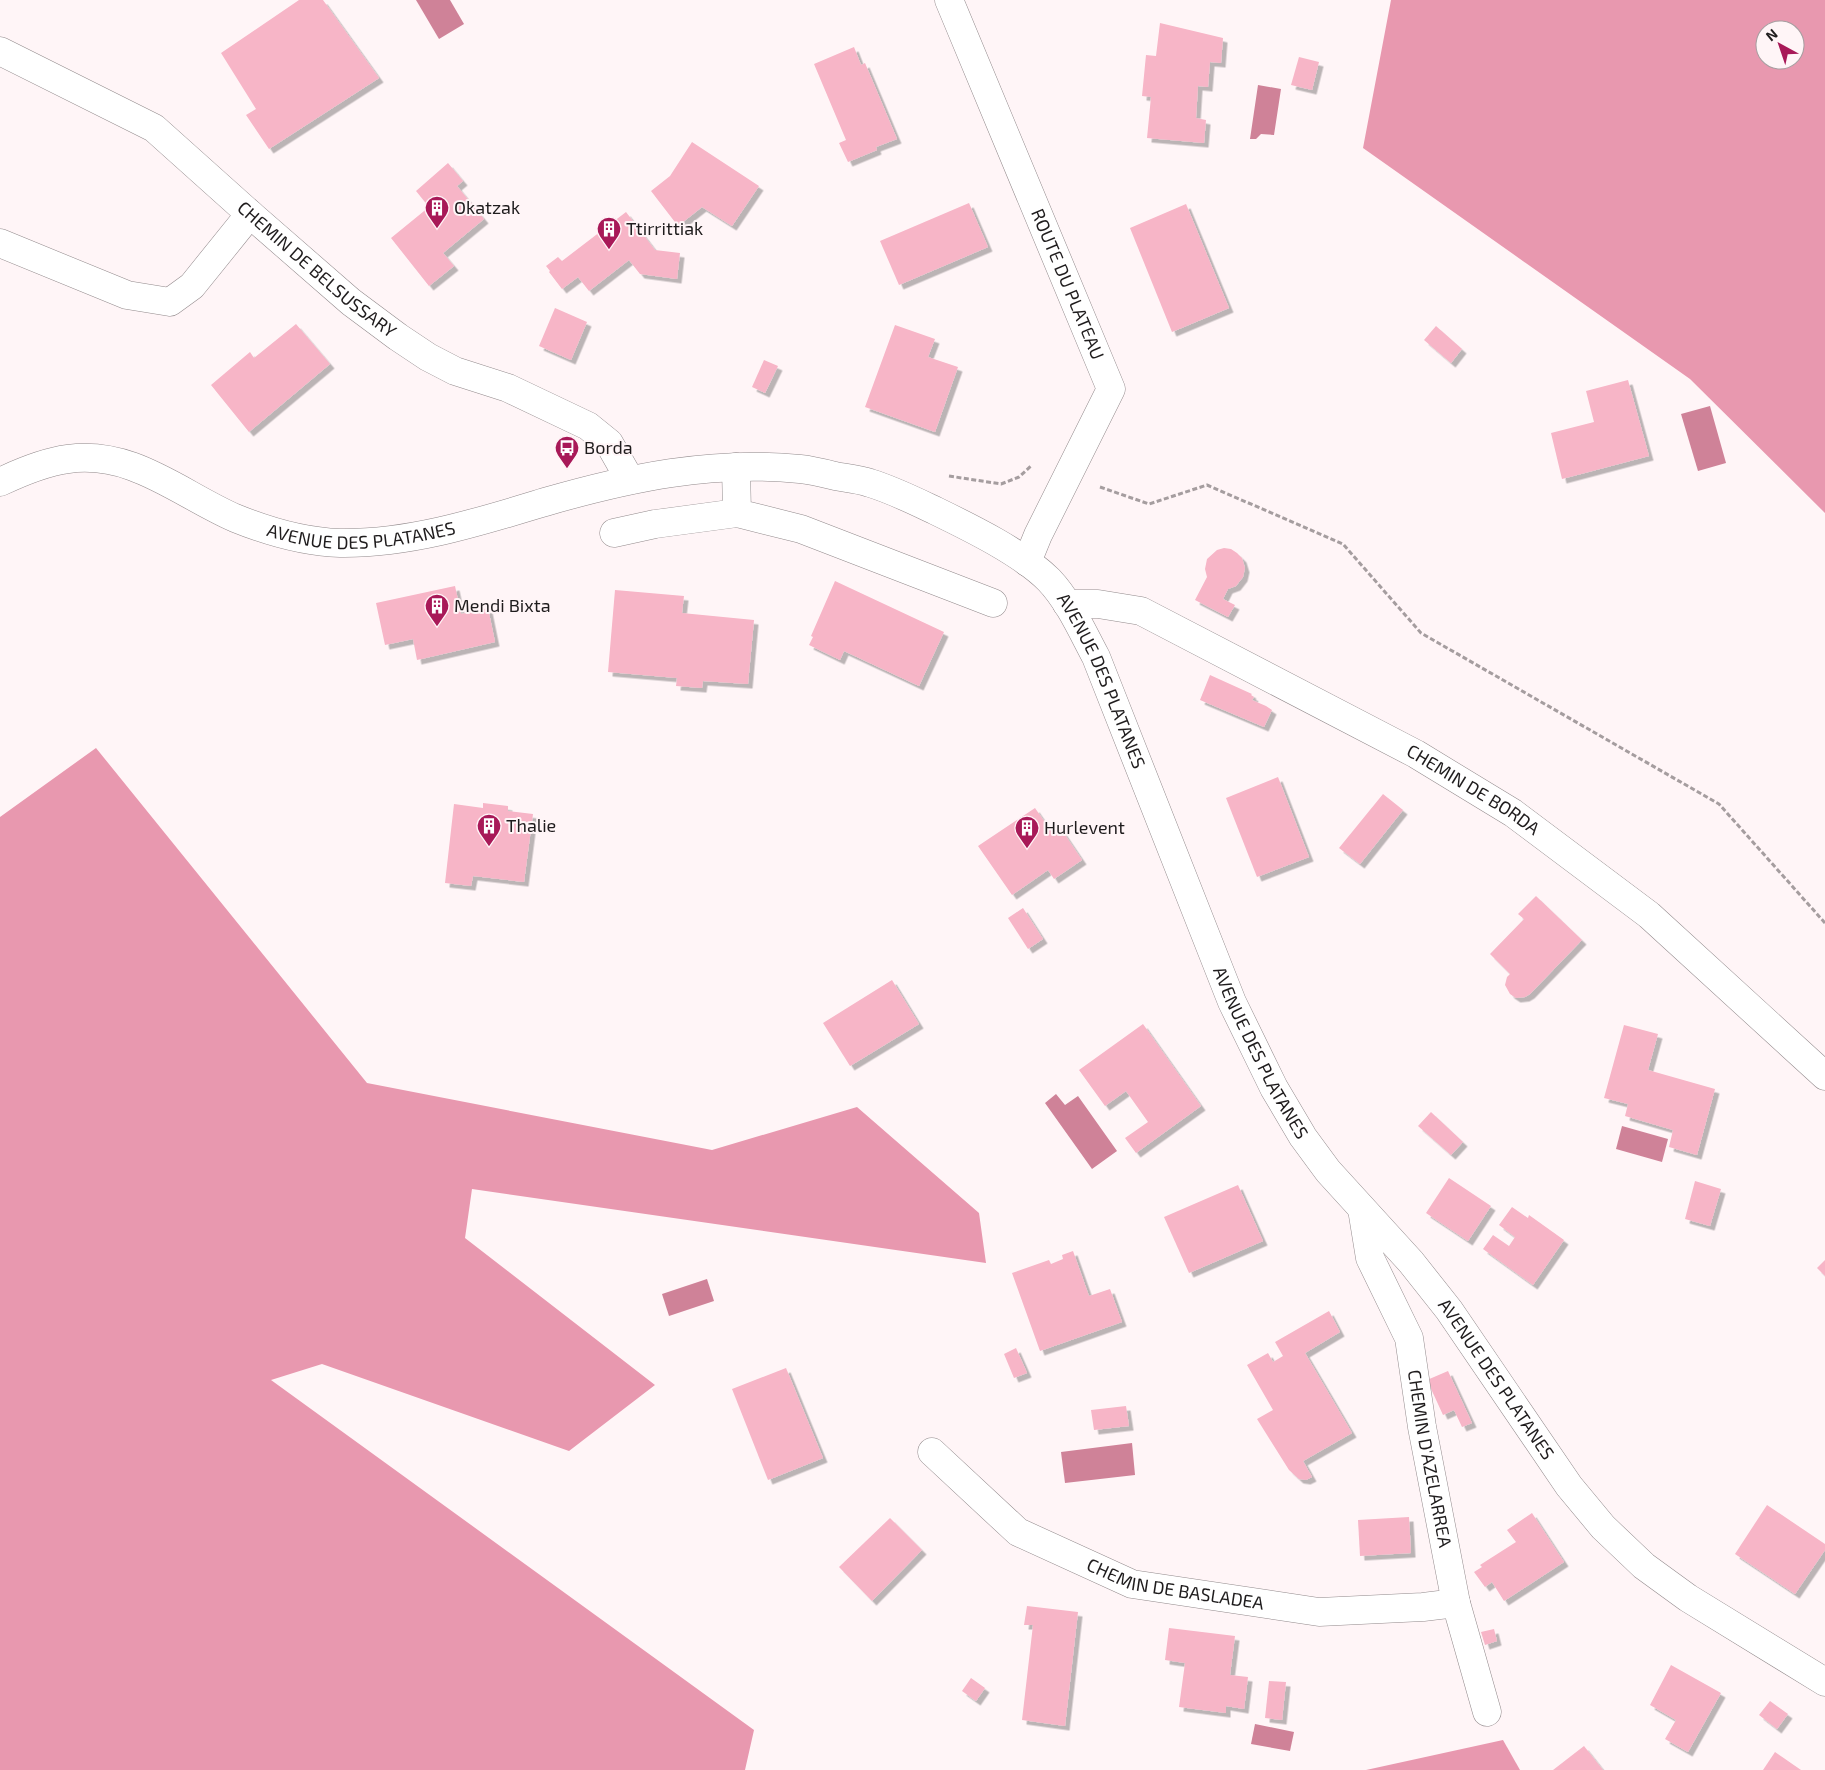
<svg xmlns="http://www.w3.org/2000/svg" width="1825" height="1770" font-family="'Exo 2',sans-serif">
  <defs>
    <filter id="shadow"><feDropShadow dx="4.5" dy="4.5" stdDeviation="0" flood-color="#0004"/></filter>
  </defs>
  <rect width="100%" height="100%" fill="#fff5f7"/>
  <g fill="#e898af" fill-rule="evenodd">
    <path d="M1391 0H1825V513L1690 379 1363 148ZM1765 30H1795V60H1765Z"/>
    <polygon points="96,748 367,1083 712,1150 857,1107 979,1213 986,1263 472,1189 465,1238 655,1385 569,1451 322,1364 271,1380 754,1730 745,1770 0,1770 0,817"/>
    <polygon points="1503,1740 1520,1770 1366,1770"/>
  </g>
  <g fill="#cf8298">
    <polygon points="416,0 450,0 464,24 439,39"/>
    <polygon points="1258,85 1281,89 1274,135 1261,134 1256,139 1250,139"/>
    <polygon points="1710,406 1726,463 1698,471 1681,414"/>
    <polygon points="1056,1094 1065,1105 1078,1096 1117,1151 1092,1169 1045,1103"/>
    <polygon points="1622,1126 1668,1139 1662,1162 1616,1149"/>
    <polygon points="707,1279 714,1301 669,1316 662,1294"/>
    <polygon points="1132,1443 1135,1475 1065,1483 1061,1452"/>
    <polygon points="1255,1724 1294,1732 1290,1751 1251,1744"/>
  </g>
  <g fill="#f7b5c7" filter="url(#shadow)">
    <polygon points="299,0 323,0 379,78 269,149 246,115 256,109 221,53"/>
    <polygon points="1160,23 1223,38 1221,63 1210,62 1208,87 1198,86 1196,118 1206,120 1204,143 1147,138 1151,97 1142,96 1146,55 1156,56"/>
    <polygon points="854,47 861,65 865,63 897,139 876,147 877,150 848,162 839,143 846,140 814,64"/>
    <polygon points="1299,57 1319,62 1312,90 1291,85"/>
    <polygon points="692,142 759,186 732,226 702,207 678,226 651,191 670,176"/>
    <polygon points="448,163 463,181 457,186 484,219 443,253 454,266 429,286 391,238 429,207 416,191"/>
    <polygon points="969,203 988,247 899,285 880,241"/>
    <polygon points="1186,204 1229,308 1172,332 1130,228"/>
    <polygon points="626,212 655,250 680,253 677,279 640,274 629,260 589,291 578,277 562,289 549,272 550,271 546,266 558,257 562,261"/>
    <polygon points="555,308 587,322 571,360 539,346"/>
    <polygon points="296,324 330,364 249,432 211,385 250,352 254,358"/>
    <polygon points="895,325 935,339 928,357 958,367 935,432 865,407"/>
    <polygon points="1436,326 1462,349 1451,363 1424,340"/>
    <polygon points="764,360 778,366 765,393 752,387"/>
    <polygon points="1628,380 1649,456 1562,479 1551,433 1594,422 1586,391"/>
    <polygon points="1224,548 1231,549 1237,553 1242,558 1245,568 1243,577 1236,586 1228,589 1223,599 1235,605 1228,617 1195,600 1207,577 1205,569 1207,559 1217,550"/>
    <polygon points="835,581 944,632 919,686 844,651 840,660 809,645 813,637 811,636"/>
    <polygon points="455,586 461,614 488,608 495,642 417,660 413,639 385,645 376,603"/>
    <polygon points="615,590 684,596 682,613 754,620 748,684 703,681 702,688 676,686 677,678 608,672"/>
    <polygon points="1210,675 1252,694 1251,695 1254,697 1252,700 1266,706 1272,710 1264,727 1200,700"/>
    <polygon points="1278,777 1309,857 1257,877 1226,798"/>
    <polygon points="1383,794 1403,810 1360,864 1339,848"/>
    <polygon points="483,803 508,806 508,811 533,814 524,882 473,876 471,886 445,883 454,804 483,808"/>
    <polygon points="1035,808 1053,834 1061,829 1082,860 1054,879 1048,870 1012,895 978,846"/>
    <polygon points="1536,896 1582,940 1530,994 1525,997 1516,998 1510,994 1505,985 1507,977 1510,974 1490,954 1524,919 1518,914"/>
    <polygon points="1023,908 1043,939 1028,949 1008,918"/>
    <polygon points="892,980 919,1024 850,1066 823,1023"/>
    <polygon points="1143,1024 1201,1106 1136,1153 1125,1138 1148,1122 1126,1091 1105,1106 1079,1070"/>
    <polygon points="1624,1025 1658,1034 1648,1070 1715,1089 1697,1155 1669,1147 1673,1130 1625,1116 1628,1104 1604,1098"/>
    <polygon points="1431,1112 1463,1142 1451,1155 1418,1126"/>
    <polygon points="1449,1178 1491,1206 1468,1241 1426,1213"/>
    <polygon points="1695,1181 1721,1189 1710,1226 1685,1219"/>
    <polygon points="1238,1185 1263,1241 1189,1273 1164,1217"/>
    <polygon points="1512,1207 1528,1218 1529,1215 1564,1240 1533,1285 1483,1249 1493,1235 1509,1246 1515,1237 1499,1225"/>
    <polygon points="1073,1251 1089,1296 1110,1289 1122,1322 1040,1351 1012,1273 1049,1260 1051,1264 1063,1259 1062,1255"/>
    <polygon points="1825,1260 1825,1276 1817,1268"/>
    <polygon points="1329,1311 1340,1332 1305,1353 1352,1433 1303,1461 1312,1477 1306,1480 1299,1479 1289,1470 1257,1419 1273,1410 1247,1365 1268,1353 1273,1362 1283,1356 1275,1342"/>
    <polygon points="1016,1348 1027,1373 1014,1378 1004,1354"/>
    <polygon points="786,1368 823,1458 768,1480 732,1389"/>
    <polygon points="1448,1371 1472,1423 1462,1427 1454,1410 1443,1415 1427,1380"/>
    <polygon points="1126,1406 1129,1426 1094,1430 1091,1410"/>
    <polygon points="1767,1505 1825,1544 1825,1550 1795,1594 1735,1554"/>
    <polygon points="1532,1513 1564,1562 1504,1601 1492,1582 1485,1587 1474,1572 1482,1567 1480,1565 1516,1542 1507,1530"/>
    <polygon points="1409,1517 1411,1553 1360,1556 1358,1520"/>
    <polygon points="890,1518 922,1550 872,1601 839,1567"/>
    <polygon points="1027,1606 1078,1612 1065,1726 1022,1720 1033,1625 1024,1625"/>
    <polygon points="1169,1628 1235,1636 1230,1675 1248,1677 1244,1709 1226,1706 1226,1713 1179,1707 1185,1663 1165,1660"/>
    <polygon points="1494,1629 1497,1641 1485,1645 1481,1632"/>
    <polygon points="1671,1665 1721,1693 1688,1752 1665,1739 1676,1720 1650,1705"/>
    <polygon points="971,1678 985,1688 976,1701 962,1691"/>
    <polygon points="1269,1681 1286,1682 1282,1720 1265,1718"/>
    <polygon points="1770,1701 1788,1714 1777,1729 1759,1715"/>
    <polygon points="1584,1746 1603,1770 1553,1770"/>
    <polygon points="1775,1752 1801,1770 1763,1770"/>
  </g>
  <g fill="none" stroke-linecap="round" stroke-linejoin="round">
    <defs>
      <g id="minor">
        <path id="s1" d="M949 0 1111 389 1038 535 1027 562"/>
        <path id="s2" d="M0 51 154 128 250 214 351 302 398 337 428 357 455 371 508 388 588 426 609 443 630 480"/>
        <polyline points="0,243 127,295 170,302 192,286 250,214"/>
        <polyline points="736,467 737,513 801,529 993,603"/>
        <path id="s3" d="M0 482C21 472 45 462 68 459 133 450 180 494 235 518 267 531 304 542 340 543 410 544 479 522 545 502 628 478 712 460 800 469 811 470 823 473 835 476 846 478 859 479 870 483 893 490 915 501 936 511 971 528 1022 553 1049 580 1069 601 1082 631 1096 657L1232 1002 1274 1088 1303 1137 1328 1171 1411 1262 1449 1310 1569 1486 1603 1527 1644 1566 1688 1598 1825 1682"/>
        <polyline points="614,533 655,524 737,513"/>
        <path id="s4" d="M1067 604H1098L1141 611 1416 754 1513 813 1649 915 1825 1076"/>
        <path id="s5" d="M1362 1209 1370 1258 1409 1338 1422 1427 1456 1603 1487 1712"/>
        <path id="s6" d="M932 1452 1018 1532 1132 1584 1319 1612 1423 1607 1456 1603"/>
      </g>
    </defs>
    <use href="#minor" stroke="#928a8c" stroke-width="29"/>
    <g stroke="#a59d9f" stroke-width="3" stroke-dasharray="5 2.5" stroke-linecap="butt">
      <polyline points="949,476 1001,484 1019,477 1031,466"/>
      <polyline points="1100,487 1149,504 1207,485 1343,544 1421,633 1719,804 1825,923"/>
    </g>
    <use href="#minor" stroke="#fff" stroke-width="28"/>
  </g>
  <defs>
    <symbol id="building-pin" viewBox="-11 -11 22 30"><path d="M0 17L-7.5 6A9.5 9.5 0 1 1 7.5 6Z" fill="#a81958" stroke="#fff5f7"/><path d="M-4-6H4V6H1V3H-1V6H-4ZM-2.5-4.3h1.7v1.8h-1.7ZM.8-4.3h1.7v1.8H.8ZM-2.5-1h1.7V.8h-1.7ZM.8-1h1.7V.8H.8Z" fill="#fff"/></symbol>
    <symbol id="bus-pin" viewBox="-11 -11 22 30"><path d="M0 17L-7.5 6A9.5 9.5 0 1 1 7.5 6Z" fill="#a81958" stroke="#fff5f7"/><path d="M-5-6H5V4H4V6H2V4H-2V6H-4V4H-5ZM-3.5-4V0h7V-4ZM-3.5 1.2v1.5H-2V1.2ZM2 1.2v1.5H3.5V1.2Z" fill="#fff"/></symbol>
  </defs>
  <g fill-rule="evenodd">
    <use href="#building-pin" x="423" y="194" width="28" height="38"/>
    <use href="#building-pin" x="595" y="215" width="28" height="38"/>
    <use href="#bus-pin" x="553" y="434" width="28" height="38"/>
    <use href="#building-pin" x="423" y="592" width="28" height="38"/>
    <use href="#building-pin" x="475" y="812" width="28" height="38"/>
    <use href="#building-pin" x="1013" y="814" width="28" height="38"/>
  </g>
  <g text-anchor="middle" stroke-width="4" stroke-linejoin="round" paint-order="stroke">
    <g font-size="18" fill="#1f1c1d" stroke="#fff5f7" text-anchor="start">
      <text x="454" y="214">Okatzak</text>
      <text x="626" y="235">Ttirrittiak</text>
      <text x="584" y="454">Borda</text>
      <text x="454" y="612">Mendi Bixta</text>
      <text x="506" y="832">Thalie</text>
      <text x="1044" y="834">Hurlevent</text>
    </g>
    <g font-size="18" fill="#1f1c1d" stroke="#fff5f7">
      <text dy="6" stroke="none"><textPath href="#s2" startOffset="388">CHEMIN DE BELSUSSARY</textPath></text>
      <text dy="6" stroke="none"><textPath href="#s1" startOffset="308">ROUTE DU PLATEAU</textPath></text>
      <text dy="6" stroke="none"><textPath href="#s3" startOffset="382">AVENUE DES PLATANES</textPath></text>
      <text dy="6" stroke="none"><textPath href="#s3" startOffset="1220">AVENUE DES PLATANES</textPath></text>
      <text dy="6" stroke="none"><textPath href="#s4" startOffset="452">CHEMIN DE BORDA</textPath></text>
      <text dy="6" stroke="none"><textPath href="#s3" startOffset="1625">AVENUE DES PLATANES</textPath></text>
      <text dy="6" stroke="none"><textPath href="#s3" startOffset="2030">AVENUE DES PLATANES</textPath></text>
      <text dy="6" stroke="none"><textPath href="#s5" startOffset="261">CHEMIN D'AZELARREA</textPath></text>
      <text dy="6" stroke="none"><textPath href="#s6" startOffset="285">CHEMIN DE BASLADEA</textPath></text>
    </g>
  </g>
  <g transform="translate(1780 45) rotate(320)"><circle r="24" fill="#fff5f7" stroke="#a59ea0"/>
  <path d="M0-4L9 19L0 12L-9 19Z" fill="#a81958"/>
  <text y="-8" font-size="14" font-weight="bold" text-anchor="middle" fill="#1f1c1d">N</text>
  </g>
</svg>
